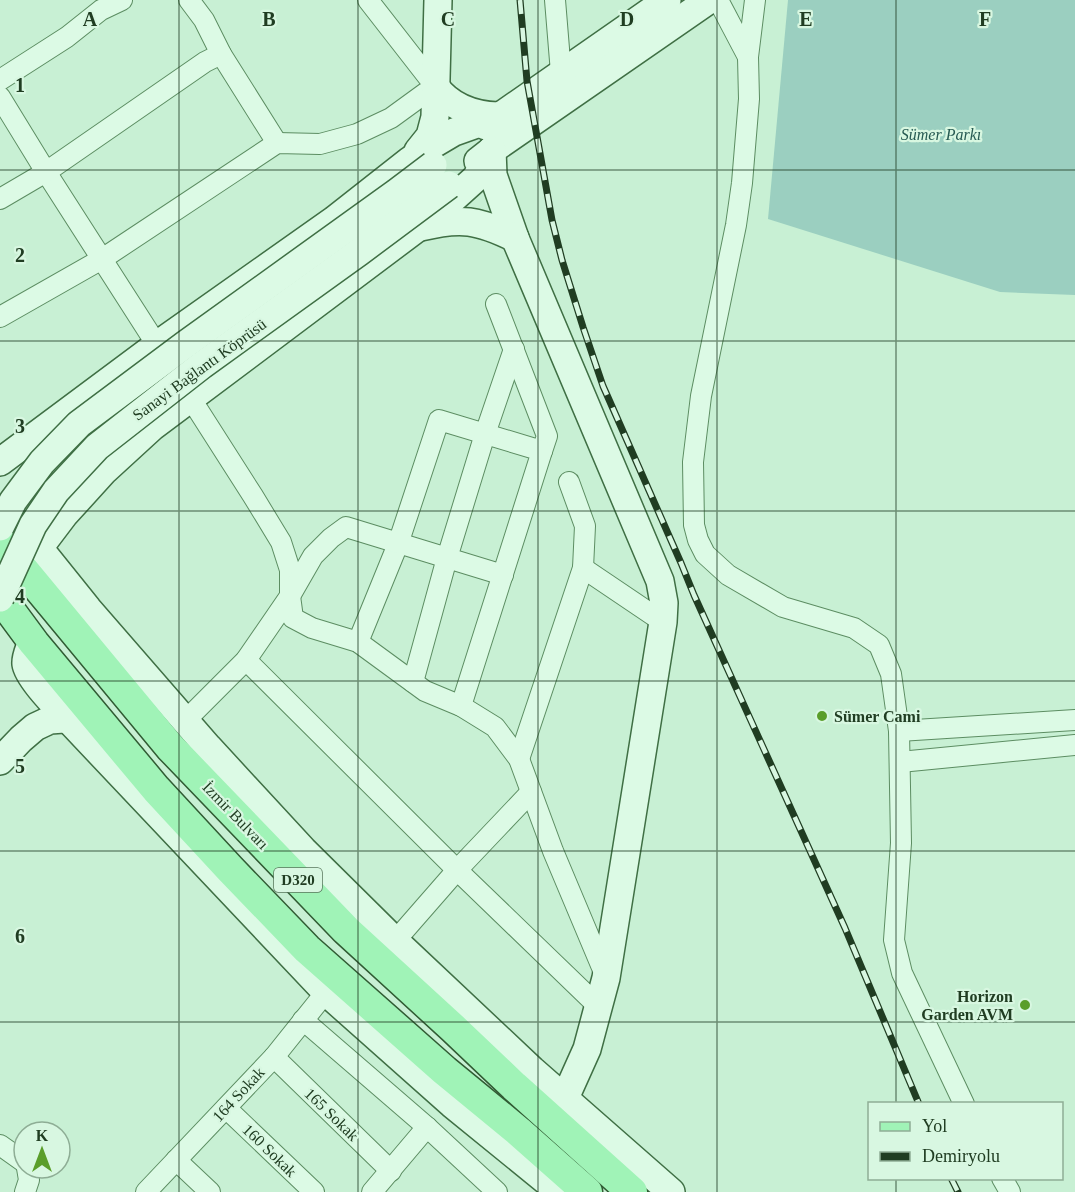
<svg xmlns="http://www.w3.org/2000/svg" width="1075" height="1192" font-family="Georgia,serif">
  <rect width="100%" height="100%" fill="#c8f0d4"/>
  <polygon fill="#9bcfc0" points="788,0 1075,0 1075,295 1000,292 768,219"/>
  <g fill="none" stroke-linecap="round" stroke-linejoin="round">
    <defs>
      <g id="street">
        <polyline points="555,0 561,73"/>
        <polyline points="718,0 748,57"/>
        <polyline points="755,0 748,57 749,99 742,183 736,225 701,396 693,462 694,525 698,540 705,554 728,575 783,607 854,628 879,645 891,674 899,731 901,843 894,940 902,973 964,1104"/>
        <polyline points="221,54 277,143"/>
        <polyline points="0,80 67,37 101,10 122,0"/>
        <polyline points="0,97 46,172 164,356"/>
        <polyline points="0,199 46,172 205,62 221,54 204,20 189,0"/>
        <polyline points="496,304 547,436 542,451"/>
        <polyline points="0,317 102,259 277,143 320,144 357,134 391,118 435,86 368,0"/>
        <polyline points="184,388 253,496 281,542 290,570 290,596 293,618 312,628 358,642 425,691 461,706 495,727 519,759 553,851 606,977"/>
        <polyline points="569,482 585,526 583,568"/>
        <polyline points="358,642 398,544 439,420 542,451 461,706"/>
        <polyline points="246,660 457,870 599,1007"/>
        <polyline points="413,682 447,558 485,434 514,349"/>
        <polyline points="185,721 246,660 290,596 313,556 331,538 346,527 503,575"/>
        <polyline points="899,731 1075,720"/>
        <polyline points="519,759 583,568 663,622"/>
        <polyline points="900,762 1075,745"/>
        <polyline points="395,941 457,870 531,792"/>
        <polyline points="303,1020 427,1127 497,1192"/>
        <polyline points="274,1057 391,1171"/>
        <polyline points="226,1108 314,1192"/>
        <polyline points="0,1145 24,1162"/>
        <polyline points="176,1160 210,1192"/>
        <polyline points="1002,1178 1010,1192"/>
        <polyline points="25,1192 29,1180 27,1168"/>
        <polyline points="146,1192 274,1057 326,992"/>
        <polyline points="372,1192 427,1127"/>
      </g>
      <g id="secondary">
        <path d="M435 86C450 107 473 115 498 116"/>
        <polyline points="486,126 667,0"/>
        <polyline points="492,150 493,175 515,238 660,581 664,603 663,622 606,978 587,1049 565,1098"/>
        <polyline points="418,151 430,136 435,117 438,0"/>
        <polyline points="478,161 492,150 709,0"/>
        <path d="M421 227C461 217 478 220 515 238"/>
        <polyline points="0,462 157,345 334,220 409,161 432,145 454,132 499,116"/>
        <polyline points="39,548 88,609 208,747 303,850 395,941 532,1070 671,1192"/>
        <polyline points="32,565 39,548 64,515 104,471 152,427 436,214 476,178 492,150"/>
        <path d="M32 641C30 648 25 657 26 664 28 678 57 707 67 718L326 992 452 1104 560 1192"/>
        <polyline points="0,761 21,739 35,727 50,720 64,719 82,714"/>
      </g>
      <g id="primary">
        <polyline points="0,535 21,567 170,747 346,930 453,1028 514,1086 632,1192"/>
        <polyline points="0,597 34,643 156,789 230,869 307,949 445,1071 518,1131 587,1192"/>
      </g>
    </defs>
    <use href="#street" stroke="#5c8d62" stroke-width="22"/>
    <use href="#secondary" stroke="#3f6f44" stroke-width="30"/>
    <use href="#primary" stroke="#305b33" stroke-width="33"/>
    <use href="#street" stroke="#dcfae5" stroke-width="20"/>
    <use href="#secondary" stroke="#dcfae5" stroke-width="27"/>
    <use href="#primary" stroke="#a0f3b7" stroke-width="30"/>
    <defs>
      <g id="rail">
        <polyline points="520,0 527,81 552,220 562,260 583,327 603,386 681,563 694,595 845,928 919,1104"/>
        <polyline points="951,1178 958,1192"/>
      </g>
    </defs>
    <use href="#rail" stroke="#203d22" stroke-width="7"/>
    <use href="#rail" stroke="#d8f7e1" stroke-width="4.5" stroke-dasharray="14" stroke-linecap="butt"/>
    <defs>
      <g id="secondary-bridge">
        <polyline points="0,527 13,501 42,462 79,424 186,344 396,193 433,165"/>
        <polyline points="0,598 33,525 56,491 97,447 202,365 359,252 449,185"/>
      </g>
    </defs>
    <use href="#secondary-bridge" stroke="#3f6f44" stroke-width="30" stroke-linecap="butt"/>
    <use href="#secondary-bridge" stroke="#dcfae5" stroke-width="27"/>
  </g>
  <path fill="none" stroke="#203d22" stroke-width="1.5" stroke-opacity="0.55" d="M179 0V1192M358 0V1192M538 0V1192M717 0V1192M896 0V1104M0 170H1075M0 341H1075M0 511H1075M0 681H1075M0 851H1075M0 1022H1075M896 1178V1192"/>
  <g fill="#5a9e2a" stroke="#d8f7e1" stroke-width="2">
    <circle cx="822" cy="716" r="6"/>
    <circle cx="1025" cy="1005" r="6"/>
  </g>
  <g text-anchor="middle" stroke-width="4.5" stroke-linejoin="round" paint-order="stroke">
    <rect fill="#d8f7e1" stroke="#57755b" stroke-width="1.5" x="274" y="868" width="48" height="24" rx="4.5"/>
    <g font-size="15" font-weight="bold" fill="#203d22">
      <text x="298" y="885">D320</text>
    </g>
    <g font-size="16" font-style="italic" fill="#265a52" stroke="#d8f7e1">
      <text x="941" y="140">Sümer Parkı</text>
    </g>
    <g font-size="16" fill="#203d22" stroke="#d8f7e1">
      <text transform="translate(199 369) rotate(-36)" y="6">Sanayi Bağlantı Köprüsü</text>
      <text transform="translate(236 815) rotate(46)" y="6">İzmir Bulvarı</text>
      <text transform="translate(238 1094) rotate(-47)" y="6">164 Sokak</text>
      <text transform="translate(332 1114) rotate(44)" y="6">165 Sokak</text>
      <text transform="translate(270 1150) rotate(44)" y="6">160 Sokak</text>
    </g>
    <g font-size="16" font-weight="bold" fill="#203d22" stroke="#d8f7e1" text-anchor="start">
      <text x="834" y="722">Sümer Cami</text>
      <text x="1013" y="1002" text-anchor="end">Horizon<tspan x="1013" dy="18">Garden AVM</tspan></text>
    </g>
  </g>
  <g font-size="20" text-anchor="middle" font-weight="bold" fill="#203d22" stroke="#d8f7e1" stroke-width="4.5" stroke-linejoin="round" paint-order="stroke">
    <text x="90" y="26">A</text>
    <text x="269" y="26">B</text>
    <text x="448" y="26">C</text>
    <text x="627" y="26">D</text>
    <text x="806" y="26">E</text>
    <text x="985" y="26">F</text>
    <text x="20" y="92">1</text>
    <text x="20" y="262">2</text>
    <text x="20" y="433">3</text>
    <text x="20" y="603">4</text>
    <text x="20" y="773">5</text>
    <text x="20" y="943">6</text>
  </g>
  <rect x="868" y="1102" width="195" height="78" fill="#d8f7e1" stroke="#8ead95" stroke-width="1.5"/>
  <rect x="880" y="1122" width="30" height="9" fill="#a0f3b7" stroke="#8ead95" stroke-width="1.5"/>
  <text x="922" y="1132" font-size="18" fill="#203d22">Yol</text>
  <rect x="880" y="1152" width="30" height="9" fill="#203d22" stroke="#8ead95" stroke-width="1.5"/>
  <text x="922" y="1162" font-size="18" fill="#203d22">Demiryolu</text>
  <g transform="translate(42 1150)"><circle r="28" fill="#d8f7e1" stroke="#8ead95" stroke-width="1.5"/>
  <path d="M0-4.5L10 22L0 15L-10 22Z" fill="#5a9e2a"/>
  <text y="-9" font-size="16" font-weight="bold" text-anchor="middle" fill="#203d22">K</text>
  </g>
</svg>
